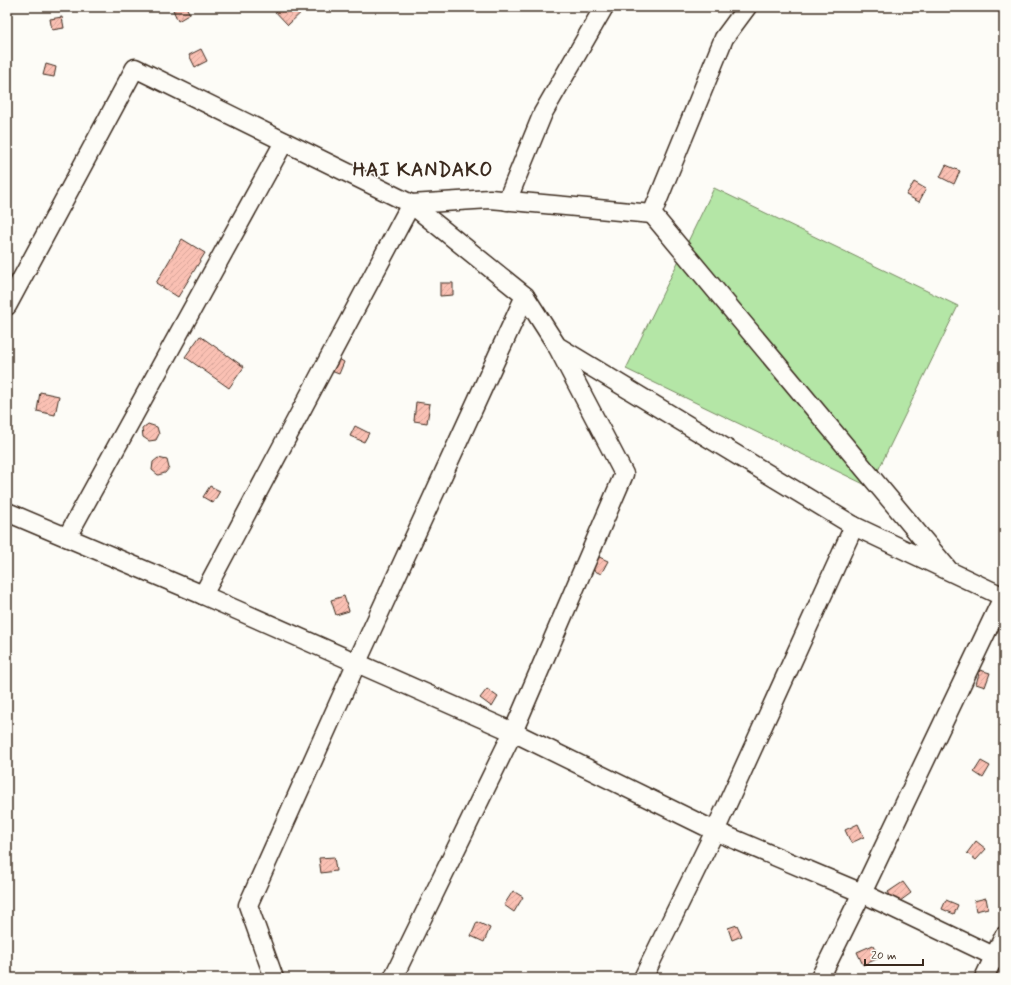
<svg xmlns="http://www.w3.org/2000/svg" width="1011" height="985" font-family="Mynerve,sans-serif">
  <defs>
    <pattern id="building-hatch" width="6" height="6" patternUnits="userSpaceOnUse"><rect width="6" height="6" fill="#fac0b3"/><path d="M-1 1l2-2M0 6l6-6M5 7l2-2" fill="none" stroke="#d7a59a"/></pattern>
  </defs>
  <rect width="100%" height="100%" fill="#fdfcf7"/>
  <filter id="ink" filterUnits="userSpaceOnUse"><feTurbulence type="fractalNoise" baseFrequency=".025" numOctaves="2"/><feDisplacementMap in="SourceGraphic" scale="8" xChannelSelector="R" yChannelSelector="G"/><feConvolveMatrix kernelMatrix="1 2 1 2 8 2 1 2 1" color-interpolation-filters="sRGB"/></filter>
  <g filter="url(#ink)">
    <polygon fill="#b4e6a6" stroke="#788862" points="714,188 958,306 870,487 626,369"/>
    <g fill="url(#building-hatch)" stroke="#3b2a1e">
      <polygon points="178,7 186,7 190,14 178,21 173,10"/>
      <polygon points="271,7 307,7 288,25"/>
      <polygon points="62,17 64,28 52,30 50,19"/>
      <polygon points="201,49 207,61 195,67 189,55"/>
      <polygon points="46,64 56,67 54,77 43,75"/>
      <polygon points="946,165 960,171 954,184 940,177"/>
      <polygon points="914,182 926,189 919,202 906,195"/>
      <polygon points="182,239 205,253 178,297 156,283"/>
      <polygon points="440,283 453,283 453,295 440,296"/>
      <polygon points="200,336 244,367 229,388 185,357"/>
      <polygon points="337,358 344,362 339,374 331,371"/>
      <polygon points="40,392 59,396 55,415 37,411"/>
      <polygon points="416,402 430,404 427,423 414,421"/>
      <polygon points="148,424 157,427 159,434 156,440 149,441 143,437 142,429"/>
      <polygon points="355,426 369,433 364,442 350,436"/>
      <polygon points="158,458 167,460 169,468 165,473 158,475 152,470 153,462"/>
      <polygon points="210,486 220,491 213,503 203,497"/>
      <polygon points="597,556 608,561 601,574 591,569"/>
      <polygon points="344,596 349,611 336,615 331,600"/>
      <polygon points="980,670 990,673 985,687 976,684"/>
      <polygon points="487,689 498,697 492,707 480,698"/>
      <polygon points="981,761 990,766 983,778 974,772"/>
      <polygon points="858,824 864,837 851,843 845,830"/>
      <polygon points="976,841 986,849 976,860 967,853"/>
      <polygon points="334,857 336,871 321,873 319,858"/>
      <polygon points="903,882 911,893 896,904 888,892"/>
      <polygon points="513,891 523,897 514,912 504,905"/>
      <polygon points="986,898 988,908 976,911 974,901"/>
      <polygon points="946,900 958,905 954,914 942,909"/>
      <polygon points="477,922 490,928 484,942 471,936"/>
      <polygon points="737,925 742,936 732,940 728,928"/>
      <polygon points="873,945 879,958 863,965 857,952"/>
    </g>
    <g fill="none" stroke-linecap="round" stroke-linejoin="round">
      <defs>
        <g id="street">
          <polyline points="747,7 724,38 652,214 947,568"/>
          <polyline points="507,201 543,113 604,7"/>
          <polyline points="652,214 490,199 411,204 203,595 513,732 715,831 862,893 1004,961"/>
          <polyline points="7,306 135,68 411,204 525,296 557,346 854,526 1004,597"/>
          <polyline points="7,512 203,595"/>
          <polyline points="67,537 284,142"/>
          <polyline points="274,978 248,905 357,662 525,296"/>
          <polyline points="393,978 513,732 624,474 557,346"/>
          <polyline points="643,978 715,831 854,526"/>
          <polyline points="820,978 862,893 1004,595"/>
          <polyline points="984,978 1004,936"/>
        </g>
      </defs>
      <use href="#street" stroke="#3b2a1e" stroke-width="21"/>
      <use href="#street" stroke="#fdfcf7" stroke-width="18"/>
    </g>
  </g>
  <g text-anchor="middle" stroke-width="3" stroke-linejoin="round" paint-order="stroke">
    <g font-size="19" font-weight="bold" letter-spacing="1" fill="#3b2a1e" stroke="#fdfcf7">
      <text x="423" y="176">HAI KANDAKO</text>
    </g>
  </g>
  <rect width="1011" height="985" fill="none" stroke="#fdfcf7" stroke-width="24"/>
  <rect x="12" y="12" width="987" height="961" fill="none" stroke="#3b2a1e" stroke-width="1.5" filter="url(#ink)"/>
  <path d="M865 959v6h58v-6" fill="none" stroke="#3b2a1e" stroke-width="2"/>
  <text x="871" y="959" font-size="12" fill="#3b2a1e" stroke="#fdfcf7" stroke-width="3" paint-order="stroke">20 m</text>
</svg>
